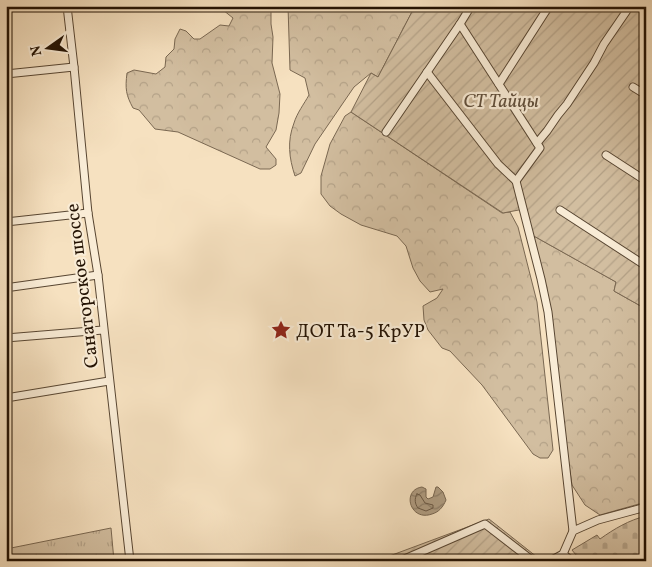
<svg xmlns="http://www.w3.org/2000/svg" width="652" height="567" font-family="Vollkorn,serif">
  <defs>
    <pattern id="grass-tufts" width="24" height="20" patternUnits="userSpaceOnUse" patternTransform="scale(1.25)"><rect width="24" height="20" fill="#d2bea0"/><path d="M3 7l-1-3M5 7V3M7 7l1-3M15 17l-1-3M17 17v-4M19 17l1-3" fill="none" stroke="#b4a288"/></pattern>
    <pattern id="forest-crowns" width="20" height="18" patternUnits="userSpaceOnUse" patternTransform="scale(1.25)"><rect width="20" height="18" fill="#d2bea0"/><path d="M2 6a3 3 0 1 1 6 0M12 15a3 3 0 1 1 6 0" fill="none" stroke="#b4a288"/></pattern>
    <pattern id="cemetery-stones" width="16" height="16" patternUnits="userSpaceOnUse" patternTransform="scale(1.25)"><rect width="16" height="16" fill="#d2bea0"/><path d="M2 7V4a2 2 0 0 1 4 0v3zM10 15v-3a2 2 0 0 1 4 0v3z" fill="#b4a288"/></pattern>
    <pattern id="garden-furrows" width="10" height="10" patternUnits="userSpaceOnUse" patternTransform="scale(1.25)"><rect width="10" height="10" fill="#d2bea0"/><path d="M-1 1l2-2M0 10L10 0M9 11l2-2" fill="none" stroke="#b4a288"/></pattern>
    <pattern id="water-waves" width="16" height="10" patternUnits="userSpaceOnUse" patternTransform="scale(1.25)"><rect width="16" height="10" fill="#ae9b80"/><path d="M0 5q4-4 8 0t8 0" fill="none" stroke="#8d7d67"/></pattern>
  </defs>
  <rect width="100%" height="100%" fill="#f6e1c0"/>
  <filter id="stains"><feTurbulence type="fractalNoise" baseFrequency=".004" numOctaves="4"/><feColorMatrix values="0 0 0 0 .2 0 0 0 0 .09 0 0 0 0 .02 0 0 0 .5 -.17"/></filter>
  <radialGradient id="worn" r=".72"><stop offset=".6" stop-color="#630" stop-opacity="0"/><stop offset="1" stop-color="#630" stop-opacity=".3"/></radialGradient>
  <polygon fill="url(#grass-tufts)" stroke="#7a6852" points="111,528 114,561 6,561 6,549"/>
  <g fill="url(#forest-crowns)" stroke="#7a6852">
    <path d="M218 6H271V24L273 37 272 63 280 94 279 113 276 130 266 147 276 159V165L270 169H260L178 132 155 129 139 110 133 108C126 95 125 89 127 73L134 70 156 74 165 67 166 57 174 49 175 39 180 29 186 31 194 39H200L220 25 229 26 233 18Z"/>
    <path d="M288 6H415L378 77 371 73 354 87 315 144 301 173 295 176C289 158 287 141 294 123 297 113 304 104 309 95L305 78 290 70Z"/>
    <polygon points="351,112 502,213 510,212 518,227 537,302 553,450 548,458 540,458 533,454 482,385 450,351 442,348 428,330 424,320 423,306 437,298 443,289 430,292 420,281 413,268 406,246 397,236 361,225 341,214 330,206 321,194 321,176 330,144 345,116"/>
    <polygon points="532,235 616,282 614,291 646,309 646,502 600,515 585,505 572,485 565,437"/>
  </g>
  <path fill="url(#cemetery-stones)" stroke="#7a6852" d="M646 516V561H573L571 559 576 555 572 550 597 535 600 539C614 529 629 520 646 516Z"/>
  <g fill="url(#garden-furrows)" stroke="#7a6852">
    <polygon points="415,6 646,6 646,309 614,291 616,282 532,235 524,209 503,213 351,112 371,73 378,77"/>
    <polygon points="489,519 542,561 376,561"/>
  </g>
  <path fill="url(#water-waves)" stroke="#76644e" d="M422 487 426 489V497L428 499 433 497 436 487H438L443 492 446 500C443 507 439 512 432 514 410 522 401 490 422 487Z"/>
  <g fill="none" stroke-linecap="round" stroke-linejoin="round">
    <path stroke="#685642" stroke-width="1" d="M417 494 420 495 425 503 433 505V508L426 511 418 508C415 504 414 499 417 494Z"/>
    <defs>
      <g id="street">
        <polyline points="67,6 74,67 88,213 98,275 130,561"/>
        <polyline points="460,24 540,148 516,181"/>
        <polyline points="427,72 498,164 516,181 541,279 548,312 573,531"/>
        <polyline points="6,74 74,67"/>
        <polyline points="499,84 549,6"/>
        <polyline points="633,87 646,95"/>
        <polyline points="386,132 460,24 471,6"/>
        <polyline points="537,143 547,131 558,115 567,104 594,63 604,44 630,6"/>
        <polyline points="606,155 646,181"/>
        <polyline points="560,210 646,266"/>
        <polyline points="6,222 88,213"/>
        <polyline points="12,287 98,275"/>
        <polyline points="6,338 103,330"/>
        <polyline points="6,398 109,381"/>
        <polyline points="563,554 572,561"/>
        <polyline points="400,561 485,524 533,561"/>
        <polyline points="550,561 563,554 573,531 598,520 646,507"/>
      </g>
    </defs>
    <use href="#street" stroke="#584632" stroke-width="9"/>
    <use href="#street" stroke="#f9ecd6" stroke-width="7"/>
  </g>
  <defs>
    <symbol id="sight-bare" viewBox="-9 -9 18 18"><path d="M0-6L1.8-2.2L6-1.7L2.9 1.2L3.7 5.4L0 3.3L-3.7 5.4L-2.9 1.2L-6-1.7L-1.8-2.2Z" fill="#8f2418" stroke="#f9ecd6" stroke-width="2.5" paint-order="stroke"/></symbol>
  </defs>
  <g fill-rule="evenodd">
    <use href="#sight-bare" x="267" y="316" width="28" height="28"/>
  </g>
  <g text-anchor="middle" stroke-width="4.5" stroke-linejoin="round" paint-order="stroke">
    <g font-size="19" font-style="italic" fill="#604e3a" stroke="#f9ecd6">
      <text x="501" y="107">СТ Тайцы</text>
    </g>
    <g font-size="19" fill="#231203" stroke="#f9ecd6">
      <text transform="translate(81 286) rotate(-97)" y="7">Санаторское шоссе</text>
    </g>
    <g font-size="19" fill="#231203" stroke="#f9ecd6" text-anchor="start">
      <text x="296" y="337">ДОТ Та-5 КрУР</text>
    </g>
  </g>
  <rect width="652" height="567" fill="none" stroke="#f6e1c0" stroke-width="25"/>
  <rect x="8" y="8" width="637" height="552" fill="none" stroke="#231203" stroke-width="2.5"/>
  <rect x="12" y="12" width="627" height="542" fill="none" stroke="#231203"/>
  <g transform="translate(48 48) rotate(256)" stroke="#f9ecd6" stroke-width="4" paint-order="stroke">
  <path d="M0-4L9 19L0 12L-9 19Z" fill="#231203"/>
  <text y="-8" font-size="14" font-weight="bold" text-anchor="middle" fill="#231203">N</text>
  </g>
  <rect width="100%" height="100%" filter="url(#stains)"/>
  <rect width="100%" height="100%" fill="url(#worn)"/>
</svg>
